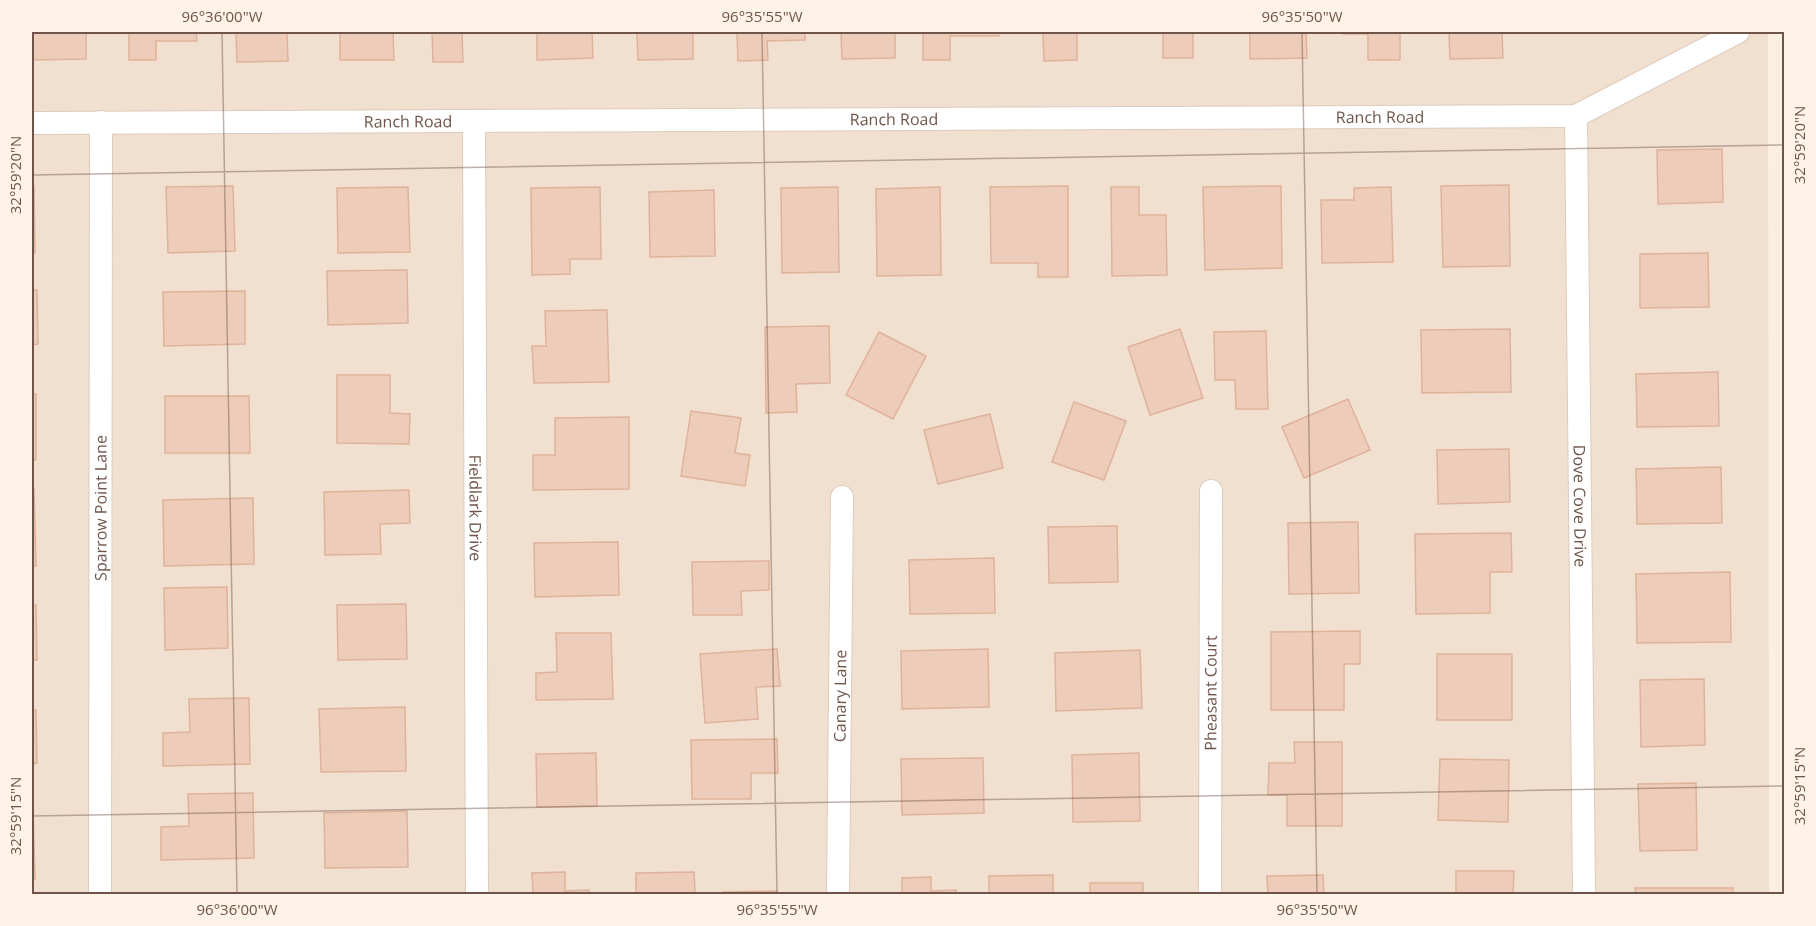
<svg xmlns="http://www.w3.org/2000/svg" width="1816" height="926" font-family="'Open Sans',sans-serif">
  <rect width="100%" height="100%" fill="#faefe0"/>
  <polygon fill="#f1e0cf" points="32,32 1768,32 1769,894 32,894"/>
  <g fill="#eeccba" stroke="#dfb29b" stroke-width="1.5">
    <polygon points="32,32 86,32 86,59 32,60"/>
    <polygon points="129,32 196,32 197,41 156,41 156,60 129,60"/>
    <polygon points="236,32 287,32 288,61 237,62"/>
    <polygon points="340,32 393,32 394,60 340,60"/>
    <polygon points="432,32 462,32 463,62 433,62"/>
    <polygon points="537,32 592,32 593,58 537,60"/>
    <polygon points="637,32 693,32 693,59 638,60"/>
    <polygon points="737,32 805,32 805,40 767,41 768,60 738,61"/>
    <polygon points="841,32 895,32 895,58 842,59"/>
    <polygon points="923,32 999,32 999,36 950,36 950,60 923,60"/>
    <polygon points="1043,32 1077,32 1077,60 1044,61"/>
    <rect x="1163" y="32" width="30" height="26"/>
    <polygon points="1250,32 1306,32 1307,58 1250,59"/>
    <polygon points="1343,32 1400,32 1400,60 1368,60 1368,34 1343,34"/>
    <polygon points="1449,32 1502,32 1503,58 1450,59"/>
    <polygon points="1722,149 1723,202 1658,204 1657,150"/>
    <polygon points="1509,185 1510,266 1443,267 1441,186"/>
    <polygon points="32,186 34,186 35,253 32,253"/>
    <polygon points="233,186 235,251 168,253 166,187"/>
    <polygon points="1068,186 1068,277 1038,277 1038,263 991,263 990,187"/>
    <polygon points="1281,186 1282,268 1205,270 1203,187"/>
    <polygon points="408,187 410,252 338,253 337,188"/>
    <polygon points="600,187 601,259 570,259 570,274 532,275 531,188"/>
    <polygon points="838,187 839,272 782,273 781,188"/>
    <polygon points="940,187 941,275 877,276 876,189"/>
    <polygon points="1111,187 1139,187 1139,215 1166,215 1167,275 1112,276"/>
    <polygon points="1391,187 1393,262 1322,263 1321,200 1354,200 1354,188"/>
    <polygon points="714,190 715,256 650,257 649,192"/>
    <polygon points="1708,253 1709,307 1640,308 1640,254"/>
    <polygon points="407,270 408,323 328,325 327,271"/>
    <polygon points="32,290 37,290 38,344 32,345"/>
    <polygon points="245,291 245,344 164,346 163,292"/>
    <polygon points="607,310 609,382 534,383 532,346 546,346 545,311"/>
    <polygon points="829,326 830,383 796,384 797,412 766,413 765,327"/>
    <polygon points="1180,329 1203,398 1150,415 1128,347"/>
    <polygon points="1510,329 1511,392 1422,393 1421,330"/>
    <polygon points="1266,331 1268,409 1236,409 1235,380 1215,380 1214,332"/>
    <polygon points="879,332 926,356 893,419 846,395"/>
    <polygon points="1718,372 1719,426 1637,427 1636,374"/>
    <polygon points="337,375 390,375 390,413 410,414 409,444 337,443"/>
    <rect x="32" y="394" width="4" height="66"/>
    <polygon points="165,396 249,396 250,453 165,453"/>
    <polygon points="1348,399 1370,450 1304,478 1282,427"/>
    <polygon points="1074,402 1126,421 1104,480 1052,462"/>
    <polygon points="691,411 741,418 735,453 750,455 745,486 681,476"/>
    <polygon points="990,414 1003,468 938,484 924,430"/>
    <polygon points="629,417 629,489 533,490 533,455 555,455 555,418"/>
    <polygon points="1509,449 1510,502 1438,504 1437,450"/>
    <polygon points="1721,467 1722,523 1637,524 1636,469"/>
    <polygon points="32,489 34,489 36,566 32,566"/>
    <polygon points="409,490 410,523 380,524 381,554 325,555 324,492"/>
    <polygon points="253,498 254,564 164,566 163,500"/>
    <polygon points="1358,522 1359,593 1289,594 1288,523"/>
    <polygon points="1117,526 1118,582 1049,583 1048,527"/>
    <polygon points="1511,533 1512,572 1490,572 1490,613 1416,614 1415,534"/>
    <polygon points="618,542 619,595 535,597 534,543"/>
    <polygon points="994,558 995,613 910,614 909,560"/>
    <polygon points="769,561 769,590 741,591 742,615 693,615 692,562"/>
    <polygon points="1730,572 1731,642 1637,643 1636,574"/>
    <polygon points="227,587 228,648 165,650 164,588"/>
    <polygon points="406,604 407,659 338,660 337,605"/>
    <polygon points="32,605 36,605 37,660 32,660"/>
    <polygon points="1360,631 1360,664 1344,664 1344,710 1271,710 1271,632"/>
    <polygon points="556,633 611,633 613,699 536,700 536,673 557,672"/>
    <polygon points="777,649 780,686 756,687 758,719 705,723 700,654"/>
    <polygon points="988,649 989,707 902,709 901,651"/>
    <polygon points="1140,650 1142,708 1056,711 1055,653"/>
    <rect x="1437" y="654" width="75" height="66"/>
    <polygon points="1704,679 1705,745 1641,747 1640,680"/>
    <polygon points="249,698 250,764 163,766 163,733 190,732 189,699"/>
    <polygon points="405,707 406,771 321,772 319,709"/>
    <polygon points="32,710 36,710 37,763 32,764"/>
    <polygon points="777,739 778,773 751,773 751,799 692,799 691,740"/>
    <polygon points="1294,742 1342,742 1342,826 1287,826 1287,795 1268,795 1269,763 1295,763"/>
    <polygon points="596,753 597,806 537,807 536,754"/>
    <polygon points="1139,753 1140,821 1073,822 1072,755"/>
    <polygon points="983,758 984,813 902,815 901,759"/>
    <polygon points="1440,759 1509,760 1508,822 1438,820"/>
    <polygon points="1696,783 1697,850 1640,851 1638,784"/>
    <polygon points="253,793 254,858 161,860 161,827 189,826 188,794"/>
    <polygon points="32,810 33,810 35,879 32,879"/>
    <polygon points="407,811 408,867 325,868 324,813"/>
    <polygon points="1456,871 1514,871 1513,894 1456,894"/>
    <polygon points="565,872 565,891 589,890 589,894 533,894 532,873"/>
    <polygon points="694,872 695,894 636,894 636,873"/>
    <polygon points="1053,875 1053,894 989,894 989,876"/>
    <polygon points="1323,875 1324,894 1268,894 1267,876"/>
    <polygon points="931,877 931,891 956,890 956,894 902,894 902,878"/>
    <rect x="1090" y="883" width="53" height="11"/>
    <polygon points="1635,888 1733,888 1733,894 1636,894"/>
    <polygon points="777,891 777,894 723,894 723,892"/>
  </g>
  <g fill="none" stroke-linecap="round" stroke-linejoin="round">
    <defs>
      <g id="street">
        <path id="s1" d="M1576 116 1584 894"/>
        <path id="s2" d="M474 121 477 894"/>
        <path id="s3" d="M32 123 1576 116 1738 32"/>
        <path id="s4" d="M100 894 101 122"/>
        <path id="s5" d="M838 894 842 497"/>
        <path id="s6" d="M1210 894 1211 491"/>
      </g>
    </defs>
    <use href="#street" stroke="#ddcbbd" stroke-width="24"/>
    <use href="#street" stroke="#fff" stroke-width="22"/>
  </g>
  <path fill="none" stroke="#6f5549" stroke-width="1.5" stroke-opacity="0.45" d="M222 32 237 894M762 32 777 894M1302 32 1317 894M32 175 1784 145M32 816 1784 786"/>
  <g text-anchor="middle" stroke-width="4.5" stroke-linejoin="round" paint-order="stroke">
    <g font-size="16" fill="#6f5549" stroke="#fef3e6">
      <text dy="6" stroke="none"><textPath href="#s3" startOffset="1348">Ranch Road</textPath></text>
      <text dy="6" stroke="none"><textPath href="#s3" startOffset="862">Ranch Road</textPath></text>
      <text dy="6" stroke="none"><textPath href="#s3" startOffset="376">Ranch Road</textPath></text>
      <text dy="6" stroke="none"><textPath href="#s1" startOffset="390">Dove Cove Drive</textPath></text>
      <text dy="6" stroke="none"><textPath href="#s4" startOffset="386">Sparrow Point Lane</textPath></text>
      <text dy="6" stroke="none"><textPath href="#s2" startOffset="387">Fieldlark Drive</textPath></text>
      <text dy="6" stroke="none"><textPath href="#s6" startOffset="201">Pheasant Court</textPath></text>
      <text dy="6" stroke="none"><textPath href="#s5" startOffset="198">Canary Lane</textPath></text>
    </g>
  </g>
  <rect width="1816" height="926" fill="none" stroke="#fef3e6" stroke-width="66"/>
  <rect x="33" y="33" width="1750" height="860" fill="none" stroke="#6f5549" stroke-width="2"/>
  <g font-size="15" text-anchor="middle" fill="#6f5549">
    <text x="222" y="22">96°36'00"W</text>
    <text x="762" y="22">96°35'55"W</text>
    <text x="1302" y="22">96°35'50"W</text>
    <text transform="translate(1800 145) rotate(-90)" y="5">32°59'20"N</text>
    <text transform="translate(16 175) rotate(-90)" y="5">32°59'20"N</text>
    <text transform="translate(1800 786) rotate(-90)" y="5">32°59'15"N</text>
    <text transform="translate(16 816) rotate(-90)" y="5">32°59'15"N</text>
    <text x="237" y="915">96°36'00"W</text>
    <text x="777" y="915">96°35'55"W</text>
    <text x="1317" y="915">96°35'50"W</text>
  </g>
</svg>
